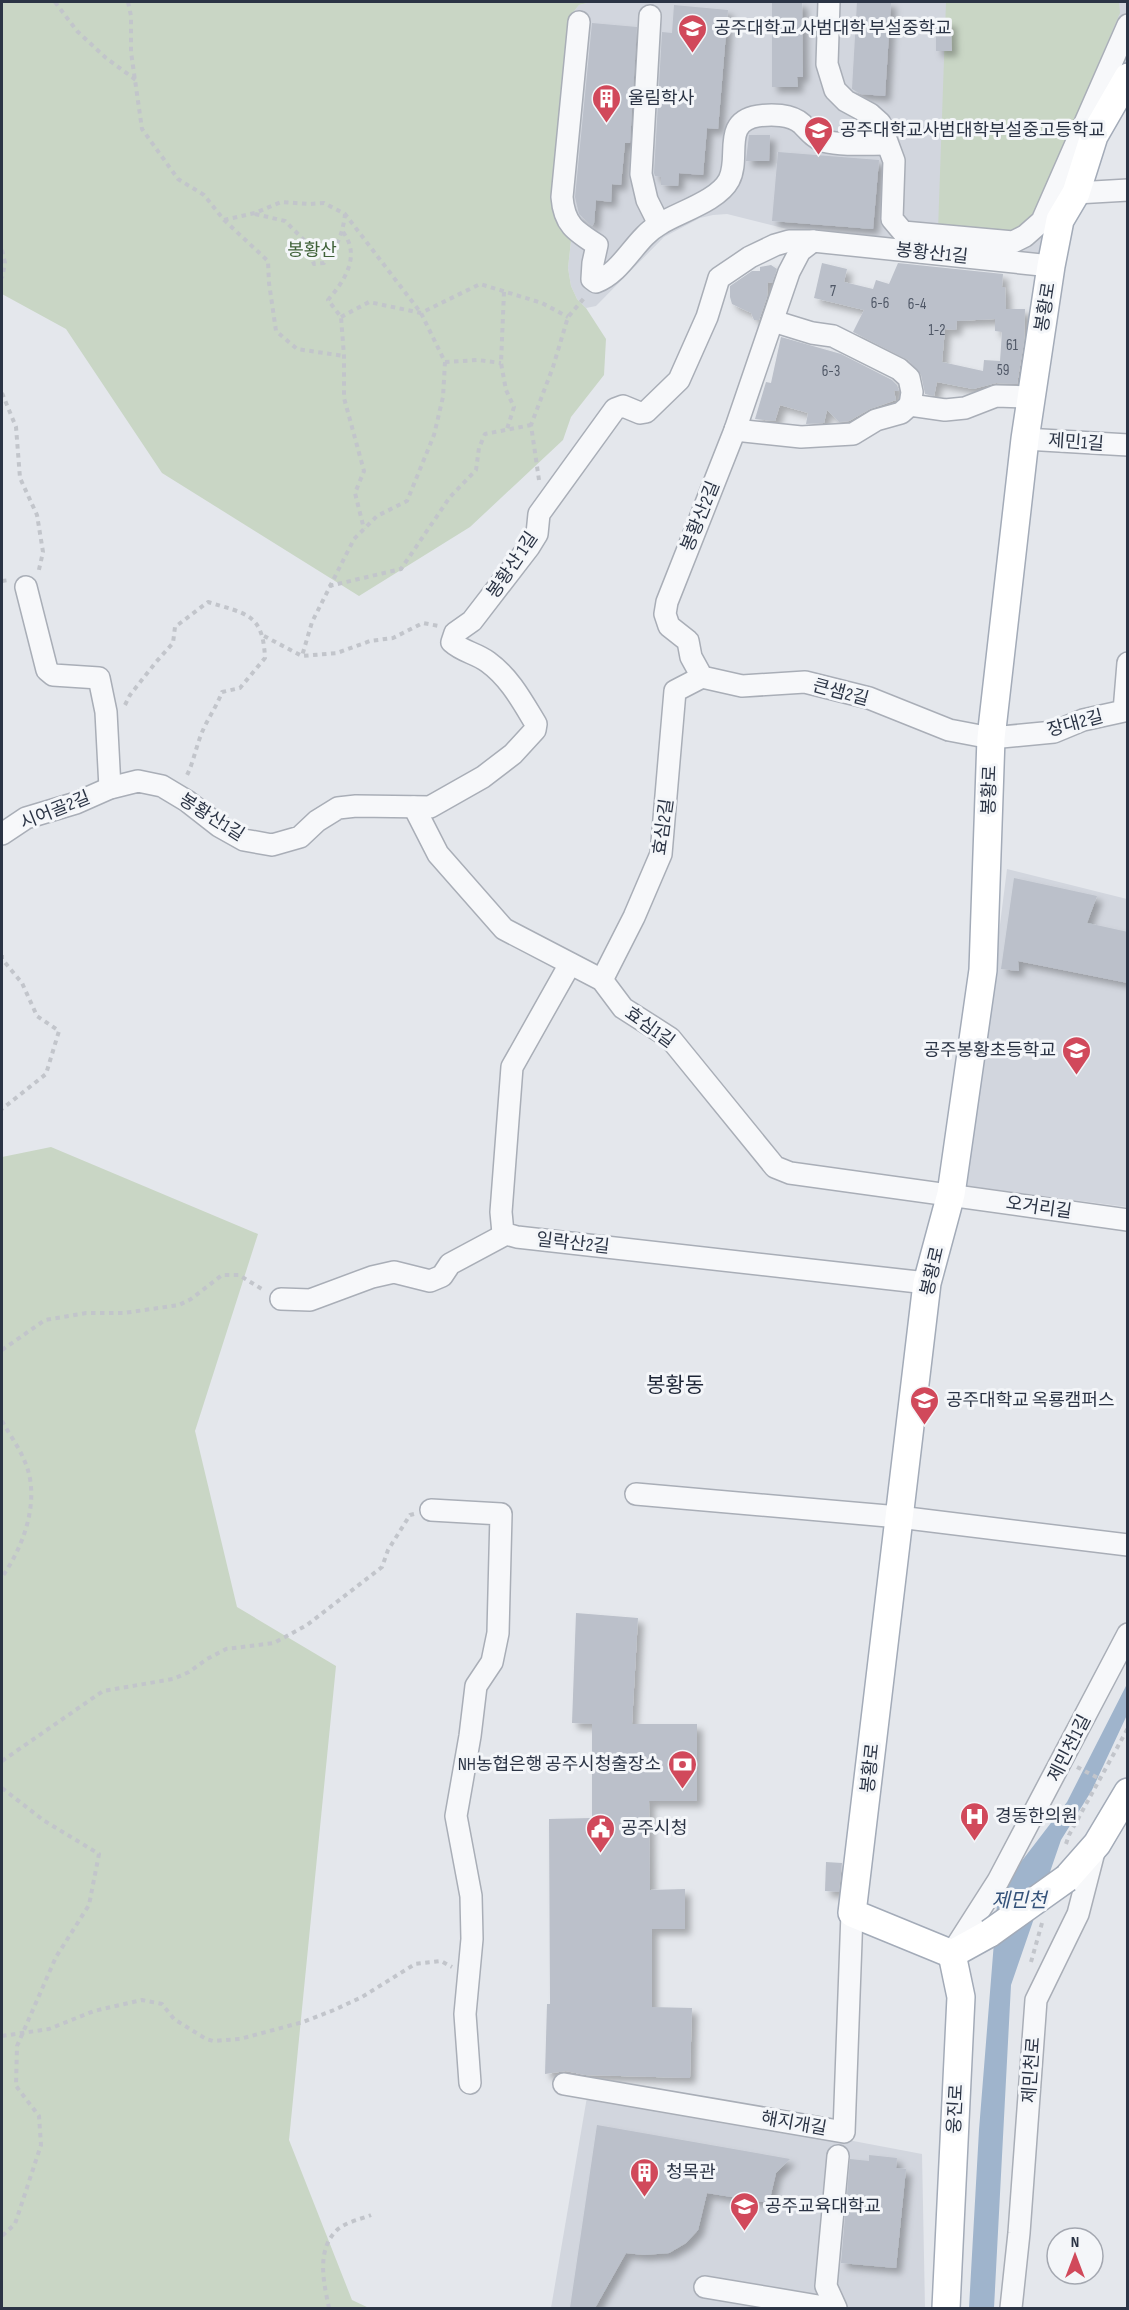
<svg xmlns="http://www.w3.org/2000/svg" width="1129" height="2310" font-family="'Sofia Sans Condensed','Noto Sans KR',sans-serif">
  <defs>
    <filter id="shadow"><feDropShadow dx="5.5" dy="5.5" stdDeviation="3" flood-color="#0004"/></filter>
  </defs>
  <rect width="100%" height="100%" fill="#e4e7ec"/>
  <g fill="#d2d6de">
    <polygon points="591,2 1127,2 1127,77 1042,257 811,235 727,214 713,215 700,218 664,237 596,306 586,308 577,299 571,286 568,268 571,241 562,226 554,161 571,15 579,5"/>
    <polygon points="1007,869 1127,899 1127,1207 967,1186"/>
    <polygon points="588,2091 922,2154 925,2308 551,2308"/>
  </g>
  <g fill="#c9d6c5">
    <polygon points="2,2 591,2 579,5 571,15 554,161 562,226 571,241 568,268 571,286 577,299 586,308 606,339 604,375 571,417 563,440 470,527 359,596 162,473 66,329 2,294"/>
    <polygon points="946,2 1119,2 1120,13 1034,214 1027,222 1010,233 938,230"/>
    <polygon points="51,1147 258,1234 195,1431 237,1607 336,1666 289,2140 352,2300 369,2308 2,2308 2,1157"/>
  </g>
  <polygon fill="#9fb4cc" points="1127,1684 1127,1715 1092,1790 1061,1840 1011,1985 994,2308 969,2308 979,2130 998,1892 1067,1802"/>
  <g fill="#bbc0ca" fill-rule="evenodd" filter="url(#shadow)">
    <polygon points="772,2 802,2 803,77 797,77 798,87 772,87"/>
    <polygon points="857,2 891,2 885,96 861,94 852,89"/>
    <polygon points="674,5 728,10 718,129 707,128 703,175 679,173 678,186 661,185 661,177 655,176 654,173 662,32 672,33"/>
    <polygon points="936,21 951,21 952,51 936,51"/>
    <polygon points="592,23 637,27 630,143 625,143 621,185 612,184 611,202 596,200 594,223 592,226 579,214 575,197"/>
    <polygon points="749,135 770,135 769,161 746,161"/>
    <polygon points="778,152 879,160 873,229 772,221"/>
    <path d="M822 263 847 269 844 282 873 289 876 280 889 284 898 263 1003 274 1002 287H1005L1006 309H1025L1024 342 1017 384 996 383 973 389 937 382 934 396 925 394 921 375 908 360 853 332 864 310 814 298ZM995 319V331L1002 332 1000 361 984 360 983 371 942 362 945 329 956 330 957 321Z"/>
    <polygon points="771,265 777,269 772,283 768,282 767,297 759,320 754,320 751,313 732,304 730,297 730,286 752,271 760,271 760,267"/>
    <polygon points="781,337 841,354 892,380 897,385 899,391 894,391 896,400 870,409 849,421 839,422 827,410 824,423 806,424 808,413 780,405 775,421 755,419 766,382 771,383"/>
    <polygon points="1014,878 1097,896 1087,923 1128,932 1128,983 1018,961 1019,971 1001,969"/>
    <polygon points="576,1613 638,1618 632,1724 697,1724 697,1801 649,1801 650,1890 685,1889 685,1929 652,1929 652,2007 692,2008 690,2078 585,2075 566,2071 545,2074 547,2004 550,2004 549,1819 592,1818 592,1724 572,1723"/>
    <polygon points="826,1862 842,1863 839,1892 825,1891"/>
    <polygon points="597,2125 790,2159 776,2173 769,2203 707,2193 698,2230 686,2243 669,2253 644,2255 626,2253 595,2308 570,2308"/>
    <polygon points="869,2155 897,2158 896,2168 906,2169 896,2268 841,2263 850,2159 869,2161"/>
  </g>
  <g fill="none" stroke-linecap="round" stroke-linejoin="round">
    <defs>
      <g id="minor">
        <polyline points="829,2 827,64 835,90 846,101 870,114 880,123 894,161 892,219 903,232 1013,242 1025,236 1042,221 1128,25"/>
        <polyline points="650,16 641,174 647,200 659,224"/>
        <path d="M579 22 562 197C564 224 575 231 597 245L593 263 592 279 596 282C623 272 635 238 660 224 679 212 718 201 729 180 741 157 721 122 758 116 771 114 791 114 802 124 808 130 814 138 823 141 843 146 867 144 887 144"/>
        <polyline points="1076,193 1128,190"/>
        <polyline points="813,241 800,251 789,272 735,430 667,602 665,614 669,626 688,641 691,657 702,677 742,686 805,682 869,698 949,730 991,738 1054,732 1083,720 1124,711 1128,663"/>
        <polyline points="773,321 812,333 833,336 899,369 909,378 912,392 910,405"/>
        <polyline points="735,430 801,437 853,434 876,420 901,413 910,405 945,410 965,408 996,396 1031,397"/>
        <polyline points="1025,439 1128,445"/>
        <polyline points="26,587 47,670 53,675 99,678 106,712 110,788"/>
        <polyline points="414,807 438,854 504,929 602,980 623,1008 670,1038 775,1167 790,1173 1128,1220"/>
        <path d="M2 834 26 818 76 803 110 788 138 781 162 786 187 801 219 826 244 840 272 845 300 837 317 821 338 808 356 806 430 807 483 777 513 754 535 730 536 724C522 701 510 678 488 662 476 653 463 652 452 642L455 633 472 621 529 547 537 534 539 514 615 409 623 406 640 413 646 412 679 380 707 317 719 278 750 257 775 245 789 241H813L1051 266"/>
        <polyline points="570,964 512,1067 501,1212 503,1233 517,1237 927,1283"/>
        <polyline points="602,980 634,917 661,854 675,691 702,677"/>
        <polyline points="281,1299 310,1300 372,1277 394,1272 430,1281 442,1276 450,1264 506,1234"/>
        <polyline points="636,1494 899,1517 1128,1545"/>
        <polyline points="431,1510 501,1514 498,1633 492,1662 476,1686 470,1736 456,1816 471,1896 472,1939 465,2014 470,2083"/>
        <polyline points="952,1953 998,1881 1128,1634"/>
        <polyline points="564,2084 844,2132 852,1913"/>
        <polyline points="705,2287 830,2308"/>
        <polyline points="836,2308 826,2286 838,2156"/>
        <polyline points="1011,2308 1019,2233 1036,2000 1078,1914 1095,1848"/>
      </g>
      <g id="major">
        <polyline points="1067,1878 1097,1844 1128,1792"/>
        <polyline points="952,1954 852,1913 927,1283 951,1194 983,970 991,738 1025,439 1051,266 1060,220 1076,193 1094,136 1128,77"/>
        <polyline points="946,2308 961,1997 952,1954 990,1933"/>
      </g>
    </defs>
    <use href="#minor" stroke="#a9aeb7" stroke-width="24"/>
    <use href="#major" stroke="#a3abb8" stroke-width="30"/>
    <g stroke="#c2c5cb" stroke-width="4" stroke-dasharray="4.5 4.5" stroke-linecap="butt">
      <polyline points="55,2 77,31 106,58 136,80"/>
      <polyline points="128,2 131,16 131,52 142,129 178,179 204,195 224,220 268,261 269,283 276,331 297,349 344,356"/>
      <path d="M255 214 285 221 305 241 314 264 324 263C337 248 343 233 345 214"/>
      <polyline points="224,220 255,213 281,202 310,204 324,203 345,214 421,313 445,362 443,397 434,435 407,501 377,516 354,539 312,622 302,656"/>
      <path d="M343 232C361 256 345 280 328 300L341 317 344 356V398L364 471 355 493 364 529"/>
      <polyline points="2,250 5,263 2,278"/>
      <polyline points="504,292 501,363 506,390 514,407 507,429"/>
      <polyline points="341,317 369,302 421,313 480,284 542,303 568,317"/>
      <polyline points="445,362 478,360 501,363"/>
      <polyline points="2,393 16,427 20,478 37,515 43,552 38,574"/>
      <polyline points="539,480 531,425 553,367 568,317 585,297"/>
      <polyline points="2,581 9,580"/>
      <polyline points="329,586 401,569 450,497 476,470 479,448 485,434 531,425"/>
      <polyline points="264,636 302,656 337,653 370,641 393,638 423,623 439,626"/>
      <path d="M125 705 130 695 156 662 173 643 175 627 208 602C246 614 263 613 265 658L240 688 222 692C216 708 206 721 201 735 195 750 193 765 185 779"/>
      <polyline points="2,955 2,959 22,983 37,1016 59,1031 46,1074 2,1109"/>
      <polyline points="2,1350 45,1320 86,1313 124,1313 179,1305 191,1299 222,1275 239,1275 265,1291"/>
      <path d="M2 1421C9 1434 19 1447 25 1462 41 1499 24 1546 2 1577"/>
      <polyline points="2,1761 103,1691 173,1679 189,1672 207,1659 226,1649 274,1643 307,1625 382,1567 388,1550 410,1515 414,1514"/>
      <polyline points="1077,1767 1100,1779"/>
      <polyline points="2,1788 43,1820 99,1854 89,1905 56,1957 17,2046 16,2086 39,2116 41,2145 15,2224 2,2236"/>
      <polyline points="1066,1844 1069,1835 1128,1728"/>
      <polyline points="1031,1962 1042,1923"/>
      <polyline points="2,2036 49,2029 94,2011 142,2000 162,2004 174,2019 206,2039 213,2041 240,2039 303,2022 334,2010 362,1997 415,1964 441,1961 452,1967"/>
      <path d="M329 2308C324 2284 316 2251 336 2231 343 2223 361 2219 371 2215"/>
    </g>
    <use href="#minor" stroke="#f7f8fa" stroke-width="21"/>
    <use href="#major" stroke="#fff" stroke-width="27"/>
    <defs>
      <polyline id="major-bridge" points="990,1933 1067,1878"/>
    </defs>
    <use href="#major-bridge" stroke="#a3abb8" stroke-width="30" stroke-linecap="butt"/>
    <use href="#major-bridge" stroke="#fff" stroke-width="27"/>
  </g>
  <defs>
    <symbol id="school-pin" viewBox="-11 -11 22 30"><path d="M0 17L-7.5 6A9.5 9.5 0 1 1 7.5 6Z" fill="#d1495b" stroke="#f4f6f9"/><path d="M0-5L7-2L0 1L-7-2ZM-4 1L0 2.5L4 1V4Q0 6-4 4Z" fill="#fff"/></symbol>
    <symbol id="building-pin" viewBox="-11 -11 22 30"><path d="M0 17L-7.5 6A9.5 9.5 0 1 1 7.5 6Z" fill="#d1495b" stroke="#f4f6f9"/><path d="M-4-6H4V6H1V3H-1V6H-4ZM-2.5-4.3h1.7v1.8h-1.7ZM.8-4.3h1.7v1.8H.8ZM-2.5-1h1.7V.8h-1.7ZM.8-1h1.7V.8H.8Z" fill="#fff"/></symbol>
    <symbol id="university-pin" viewBox="-11 -11 22 30"><path d="M0 17L-7.5 6A9.5 9.5 0 1 1 7.5 6Z" fill="#d1495b" stroke="#f4f6f9"/><path d="M0-5L7-2L0 1L-7-2ZM-4 1L0 2.5L4 1V4Q0 6-4 4Z" fill="#fff"/></symbol>
    <symbol id="bank-pin" viewBox="-11 -11 22 30"><path d="M0 17L-7.5 6A9.5 9.5 0 1 1 7.5 6Z" fill="#d1495b" stroke="#f4f6f9"/><path d="M-6-4H6V4H-6ZM0-2.3a2.3 2.3 0 1 0 0 4.6a2.3 2.3 0 1 0 0-4.6Z" fill="#fff"/></symbol>
    <symbol id="hospital-pin" viewBox="-11 -11 22 30"><path d="M0 17L-7.5 6A9.5 9.5 0 1 1 7.5 6Z" fill="#d1495b" stroke="#f4f6f9"/><path d="M-5-5h3v3.5h4V-5h3V5h-3V1.5h-4V5h-3Z" fill="#fff"/></symbol>
    <symbol id="civic-pin" viewBox="-11 -11 22 30"><path d="M0 17L-7.5 6A9.5 9.5 0 1 1 7.5 6Z" fill="#d1495b" stroke="#f4f6f9"/><path d="M-.6-6.5H3V-4.5H.6V-3L4-1V1h2V6H-6V1h2V-1L-.6-3ZM-1.2 2.5V6h2.4V2.5Z" fill="#fff"/></symbol>
  </defs>
  <g fill-rule="evenodd">
    <use href="#school-pin" x="676" y="12" width="33" height="45"/>
    <use href="#building-pin" x="590" y="82" width="33" height="45"/>
    <use href="#school-pin" x="802" y="114" width="33" height="45"/>
    <use href="#school-pin" x="1060" y="1034" width="33" height="45"/>
    <use href="#university-pin" x="908" y="1384" width="33" height="45"/>
    <use href="#bank-pin" x="666" y="1748" width="33" height="45"/>
    <use href="#hospital-pin" x="958" y="1800" width="33" height="45"/>
    <use href="#civic-pin" x="584" y="1812" width="33" height="45"/>
    <use href="#building-pin" x="628" y="2156" width="33" height="45"/>
    <use href="#university-pin" x="728" y="2190" width="33" height="45"/>
  </g>
  <g text-anchor="middle" stroke-width="6" stroke-linejoin="round" paint-order="stroke">
    <g font-size="15" fill="#4f5766">
      <text x="833" y="296">7</text>
      <text x="880" y="308">6-6</text>
      <text x="917" y="309">6-4</text>
      <text x="937" y="335">1-2</text>
      <text x="1012" y="350">61</text>
      <text x="1003" y="375">59</text>
      <text x="831" y="376">6-3</text>
    </g>
    <g font-size="18" fill="#2b3445" stroke="#f4f6f9" text-anchor="start">
      <text x="714" y="34">공주대학교 사범대학 부설중학교</text>
      <text x="628" y="104">울림학사</text>
      <text x="840" y="136">공주대학교사범대학부설중고등학교</text>
      <text x="1056" y="1056" text-anchor="end">공주봉황초등학교</text>
      <text x="946" y="1406">공주대학교 옥룡캠퍼스</text>
      <text x="661" y="1770" text-anchor="end">NH농협은행 공주시청출장소</text>
      <text x="995" y="1822">경동한의원</text>
      <text x="621" y="1834">공주시청</text>
      <text x="666" y="2178">청목관</text>
      <text x="765" y="2212">공주교육대학교</text>
    </g>
    <g font-size="18" fill="#3f6138" stroke="#f4f6f9">
      <text x="312" y="256">봉황산</text>
    </g>
    <g font-size="18" fill="#2b3445" stroke="#f4f6f9">
      <text transform="translate(932 253) rotate(6)" y="6">봉황산1길</text>
      <text transform="translate(1045 307) rotate(-81)" y="6">봉황로</text>
      <text transform="translate(1076 442) rotate(4)" y="6">제민1길</text>
      <text transform="translate(700 516) rotate(-68)" y="6">봉황산2길</text>
      <text transform="translate(512 565) rotate(-56)" y="6">봉황산 1길</text>
      <text transform="translate(841 692) rotate(15)" y="6">큰샘2길</text>
      <text transform="translate(1075 723) rotate(-15)" y="6">장대2길</text>
      <text transform="translate(989 790) rotate(-88)" y="6">봉황로</text>
      <text transform="translate(55 810) rotate(-22)" y="6">시어골2길</text>
      <text transform="translate(212 817) rotate(32)" y="6">봉황산1길</text>
      <text transform="translate(663 827) rotate(-82)" y="6">효심2길</text>
      <text transform="translate(650 1027) rotate(36)" y="6">효심1길</text>
      <text transform="translate(1039 1207) rotate(8)" y="6">오거리길</text>
      <text transform="translate(573 1243) rotate(6)" y="6">일락산2길</text>
      <text transform="translate(932 1271) rotate(-77)" y="6">봉황로</text>
      <text transform="translate(1069 1748) rotate(-63)" y="6">제민천1길</text>
      <text transform="translate(870 1768) rotate(-84)" y="6">봉황로</text>
      <text transform="translate(1031 2070) rotate(-86)" y="6">제민천로</text>
      <text transform="translate(955 2109) rotate(-87)" y="6">웅진로</text>
      <text transform="translate(794 2123) rotate(10)" y="6">해지개길</text>
    </g>
    <g font-size="20" font-style="italic" fill="#34527a" stroke="#f4f6f9">
      <text x="1019" y="1907">제민천</text>
    </g>
    <g font-size="21" fill="#1d2536" stroke="#f4f6f9">
      <text x="675" y="1392">봉황동</text>
    </g>
  </g>
  <rect width="1129" height="2310" fill="none" stroke="#2b3445" stroke-width="6"/>
  <g transform="translate(1075 2256)"><circle r="28" fill="#f4f6f9" stroke="#a4a8b1" stroke-width="1.5"/>
  <path d="M0-4.5L10 22L0 15L-10 22Z" fill="#d1495b"/>
  <text y="-9" font-size="16" font-weight="bold" text-anchor="middle" fill="#2b3445">N</text>
  </g>
</svg>
